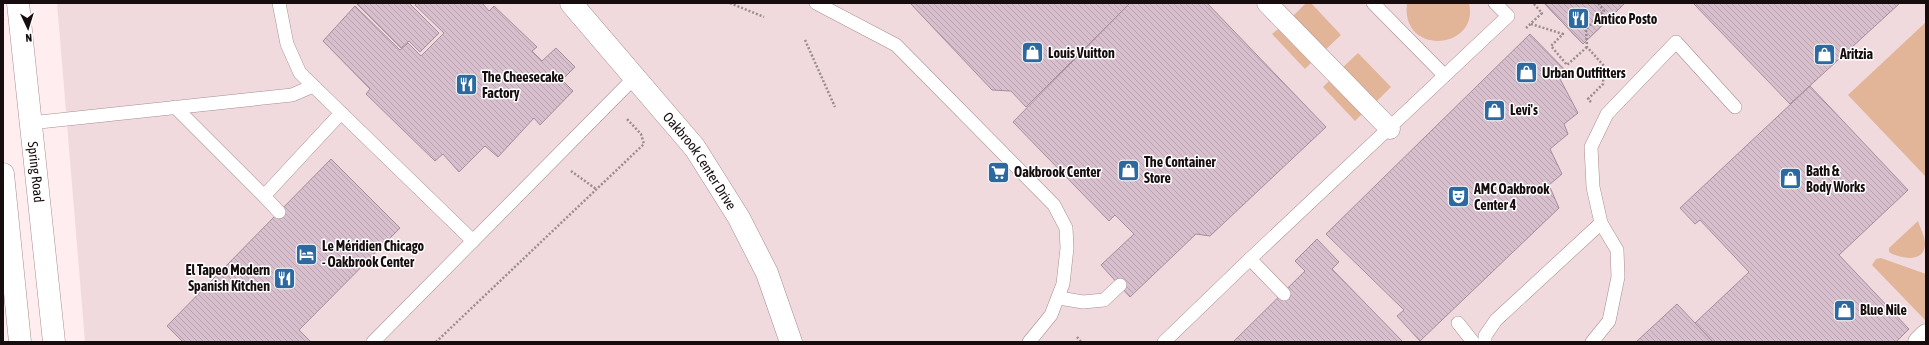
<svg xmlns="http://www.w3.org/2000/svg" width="1929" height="345" font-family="'Asap Condensed',sans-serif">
  <defs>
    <pattern id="building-back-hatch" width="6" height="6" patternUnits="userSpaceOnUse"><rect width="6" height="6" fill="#d8bfcd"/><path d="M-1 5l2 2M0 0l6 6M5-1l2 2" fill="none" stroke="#b9a3af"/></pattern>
  </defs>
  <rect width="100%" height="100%" fill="#ffedf0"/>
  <polygon fill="#f1dade" points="57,3 1926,3 1926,342 85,342"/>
  <g fill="#e2b498">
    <polygon points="1306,3 1311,3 1341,35 1323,52 1291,18"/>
    <path d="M1407 3H1469C1480 50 1400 57 1407 3Z"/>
    <polygon points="1926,22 1926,177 1848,95"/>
    <polygon points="1282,26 1314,60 1305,69 1272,34"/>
    <polygon points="1358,53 1391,87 1374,104 1340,70"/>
    <polygon points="1331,79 1363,113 1355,121 1323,87"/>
    <path d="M1918 221C1920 228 1926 238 1925 245 1924 263 1900 259 1889 252V248Z"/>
    <polygon points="1881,258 1926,274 1926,321 1872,265 1876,259"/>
  </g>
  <g fill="url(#building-back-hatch)" stroke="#a58d9b">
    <polygon points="356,3 409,3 439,33 420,52 409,41 401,48"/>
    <polygon points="417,3 482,3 489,11 494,6 537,47 532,51 542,61 556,48 575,67 562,80 573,91 540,125 534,118 498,157 485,146 459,172 443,154 435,161 366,94 370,89 323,41 355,6 400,50 408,43 421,56 444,33 415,5"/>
    <polygon points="910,3 1130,3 1026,107 1011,91 992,90"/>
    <polygon points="1130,3 1207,3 1326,127 1210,236 1196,234 1130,297 1101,265 1134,234 1115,215 1109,221 1013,122"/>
    <polygon points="1544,3 1625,3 1583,44"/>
    <polygon points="1544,3 1625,3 1583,44"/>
    <polygon points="1693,3 1900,3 1790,104"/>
    <polygon points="1530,34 1568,73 1560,79 1578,113 1564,124 1568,134 1550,149 1562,174 1549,185 1559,208 1420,341 1397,316 1404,310 1326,234"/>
    <polygon points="1810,86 1908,190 1839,255 1909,329 1896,342 1713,342 1695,323 1749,272 1700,220 1695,224 1680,208"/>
    <polygon points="331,159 400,228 299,330 311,342 183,342 167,326"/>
    <polygon points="1317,239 1339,262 1332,269 1403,342 1233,342 1305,271 1295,261"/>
    <polygon points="1677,304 1713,342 1636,342"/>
  </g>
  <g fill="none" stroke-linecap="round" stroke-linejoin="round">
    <defs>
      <g id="service">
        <polyline points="279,3 287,44 300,73 473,241"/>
        <polyline points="816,3 896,45 1054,205 1066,228 1067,248 1063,284 1051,315 1029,342"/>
        <polyline points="1373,3 1444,75"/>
        <polyline points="175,107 264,196 341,113"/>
        <polyline points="30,123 292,95 313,86"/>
        <polyline points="264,196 279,212"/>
        <polyline points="1250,259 1508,16 1495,3"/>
        <polyline points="1059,298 1083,302 1104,300 1120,285"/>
        <polyline points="1458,323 1473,342"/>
        <polyline points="373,342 635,77"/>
        <polyline points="1164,342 1250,259 1284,294"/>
        <polyline points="1485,342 1485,336 1496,320 1601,223"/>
        <polyline points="1592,342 1609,321 1618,277 1617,250 1601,223 1593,187 1591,147 1607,114 1676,42 1735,107"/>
      </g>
      <g id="pedestrian">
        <polyline points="1267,3 1390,129"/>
        <polyline points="1918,342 1926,334"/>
      </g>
      <g id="minor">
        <path id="s1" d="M571 3 695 148 739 218 767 273 791 342"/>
      </g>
      <g id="tertiary">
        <path id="s2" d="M18 3 54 342"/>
        <polyline points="3,174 20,342"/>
      </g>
    </defs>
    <use href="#service" stroke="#a88d92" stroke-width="14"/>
    <use href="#pedestrian" stroke="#a88d92" stroke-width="21"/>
    <use href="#minor" stroke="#a88d92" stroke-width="23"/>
    <use href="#tertiary" stroke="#a88d92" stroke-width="23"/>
    <g stroke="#9a8c8e" stroke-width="2.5" stroke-dasharray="2 2" stroke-linecap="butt">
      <polyline points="730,3 764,17"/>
      <polyline points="1531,24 1563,34 1551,46 1567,65 1587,47"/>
      <polyline points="1526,28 1542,13 1533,3"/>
      <polyline points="805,40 835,107"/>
      <polyline points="1591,102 1588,99 1603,84 1604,66 1587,47 1586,29 1604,11 1598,3"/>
      <polyline points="571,171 596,189"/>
      <polyline points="1077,337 1081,342"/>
      <polyline points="436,342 644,144 641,134 626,118"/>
    </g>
    <use href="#service" stroke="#fff" stroke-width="13"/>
    <use href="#pedestrian" stroke="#fff" stroke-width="20"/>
    <use href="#minor" stroke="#fff" stroke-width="22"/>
    <use href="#tertiary" stroke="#fff" stroke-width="22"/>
  </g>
  <defs>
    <symbol id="restaurant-square" viewBox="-11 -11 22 22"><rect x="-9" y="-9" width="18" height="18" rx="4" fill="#2c69a0" stroke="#fff"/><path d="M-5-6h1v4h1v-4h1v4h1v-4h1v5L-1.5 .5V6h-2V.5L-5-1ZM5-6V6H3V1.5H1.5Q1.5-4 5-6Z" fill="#fff"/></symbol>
    <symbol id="shop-square" viewBox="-11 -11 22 22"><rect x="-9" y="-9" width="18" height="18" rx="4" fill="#2c69a0" stroke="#fff"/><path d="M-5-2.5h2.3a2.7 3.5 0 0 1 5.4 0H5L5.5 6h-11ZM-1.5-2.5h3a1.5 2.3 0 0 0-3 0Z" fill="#fff"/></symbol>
    <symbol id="supermarket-square" viewBox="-11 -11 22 22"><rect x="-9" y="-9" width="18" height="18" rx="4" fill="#2c69a0" stroke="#fff"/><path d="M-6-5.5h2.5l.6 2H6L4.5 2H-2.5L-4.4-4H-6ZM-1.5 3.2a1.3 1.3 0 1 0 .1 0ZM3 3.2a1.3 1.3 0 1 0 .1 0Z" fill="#fff"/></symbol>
    <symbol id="theatre-square" viewBox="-11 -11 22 22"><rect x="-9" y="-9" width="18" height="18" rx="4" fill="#2c69a0" stroke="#fff"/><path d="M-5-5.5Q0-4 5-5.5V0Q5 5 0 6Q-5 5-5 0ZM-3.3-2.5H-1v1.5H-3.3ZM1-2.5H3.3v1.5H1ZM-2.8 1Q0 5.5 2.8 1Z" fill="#fff"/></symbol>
    <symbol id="hotel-square" viewBox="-11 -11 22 22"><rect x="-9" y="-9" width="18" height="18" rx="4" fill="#2c69a0" stroke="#fff"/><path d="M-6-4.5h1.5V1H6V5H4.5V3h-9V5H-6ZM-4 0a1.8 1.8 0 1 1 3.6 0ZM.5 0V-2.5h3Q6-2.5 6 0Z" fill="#fff"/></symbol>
  </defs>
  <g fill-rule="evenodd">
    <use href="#restaurant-square" x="1566" y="6" width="25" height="25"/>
    <use href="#shop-square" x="1020" y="40" width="25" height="25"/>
    <use href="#shop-square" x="1812" y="42" width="25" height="25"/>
    <use href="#shop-square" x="1514" y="60" width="25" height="25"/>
    <use href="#restaurant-square" x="454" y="72" width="25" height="25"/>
    <use href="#shop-square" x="1482" y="98" width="25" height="25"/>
    <use href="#shop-square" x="1116" y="158" width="25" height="25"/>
    <use href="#supermarket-square" x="986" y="160" width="25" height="25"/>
    <use href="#shop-square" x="1778" y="166" width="25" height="25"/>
    <use href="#theatre-square" x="1446" y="184" width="25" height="25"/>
    <use href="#hotel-square" x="294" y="242" width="25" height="25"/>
    <use href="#restaurant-square" x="272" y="266" width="25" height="25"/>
    <use href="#shop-square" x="1832" y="298" width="25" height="25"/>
  </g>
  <g text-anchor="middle" stroke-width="3" stroke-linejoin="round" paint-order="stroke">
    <g font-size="14" font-weight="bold" fill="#170d0f" stroke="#fff" text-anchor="start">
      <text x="1594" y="24">Antico Posto</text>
      <text x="1048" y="58">Louis Vuitton</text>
      <text x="1840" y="59">Aritzia</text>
      <text x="1542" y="78">Urban Outfitters</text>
      <text x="482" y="82">The Cheesecake<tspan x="482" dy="16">Factory</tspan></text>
      <text x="1510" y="115">Levi's</text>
      <text x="1144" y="167">The Container<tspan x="1144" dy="16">Store</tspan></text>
      <text x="1806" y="176">Bath &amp;<tspan x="1806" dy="16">Body Works</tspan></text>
      <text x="1014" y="177">Oakbrook Center</text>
      <text x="1474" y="194">AMC Oakbrook<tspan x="1474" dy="16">Center 4</tspan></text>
      <text x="322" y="251">Le Méridien Chicago<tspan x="322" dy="16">- Oakbrook Center</tspan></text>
      <text x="270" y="275" text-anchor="end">El Tapeo Modern<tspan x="270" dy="16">Spanish Kitchen</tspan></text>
      <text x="1860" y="315">Blue Nile</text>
    </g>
    <g font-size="14" fill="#170d0f" stroke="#fff">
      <text dy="5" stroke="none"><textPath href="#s1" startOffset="204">Oakbrook Center Drive</textPath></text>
      <text dy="5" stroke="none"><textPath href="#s2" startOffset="170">Spring Road</textPath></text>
    </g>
  </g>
  <rect width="1929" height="345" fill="none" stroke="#170d0f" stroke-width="8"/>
  <g transform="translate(28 28) rotate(176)" stroke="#ffffff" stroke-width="3" paint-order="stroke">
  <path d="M0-3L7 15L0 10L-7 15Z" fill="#170d0f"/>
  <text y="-6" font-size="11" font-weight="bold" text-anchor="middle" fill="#170d0f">N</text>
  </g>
</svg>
